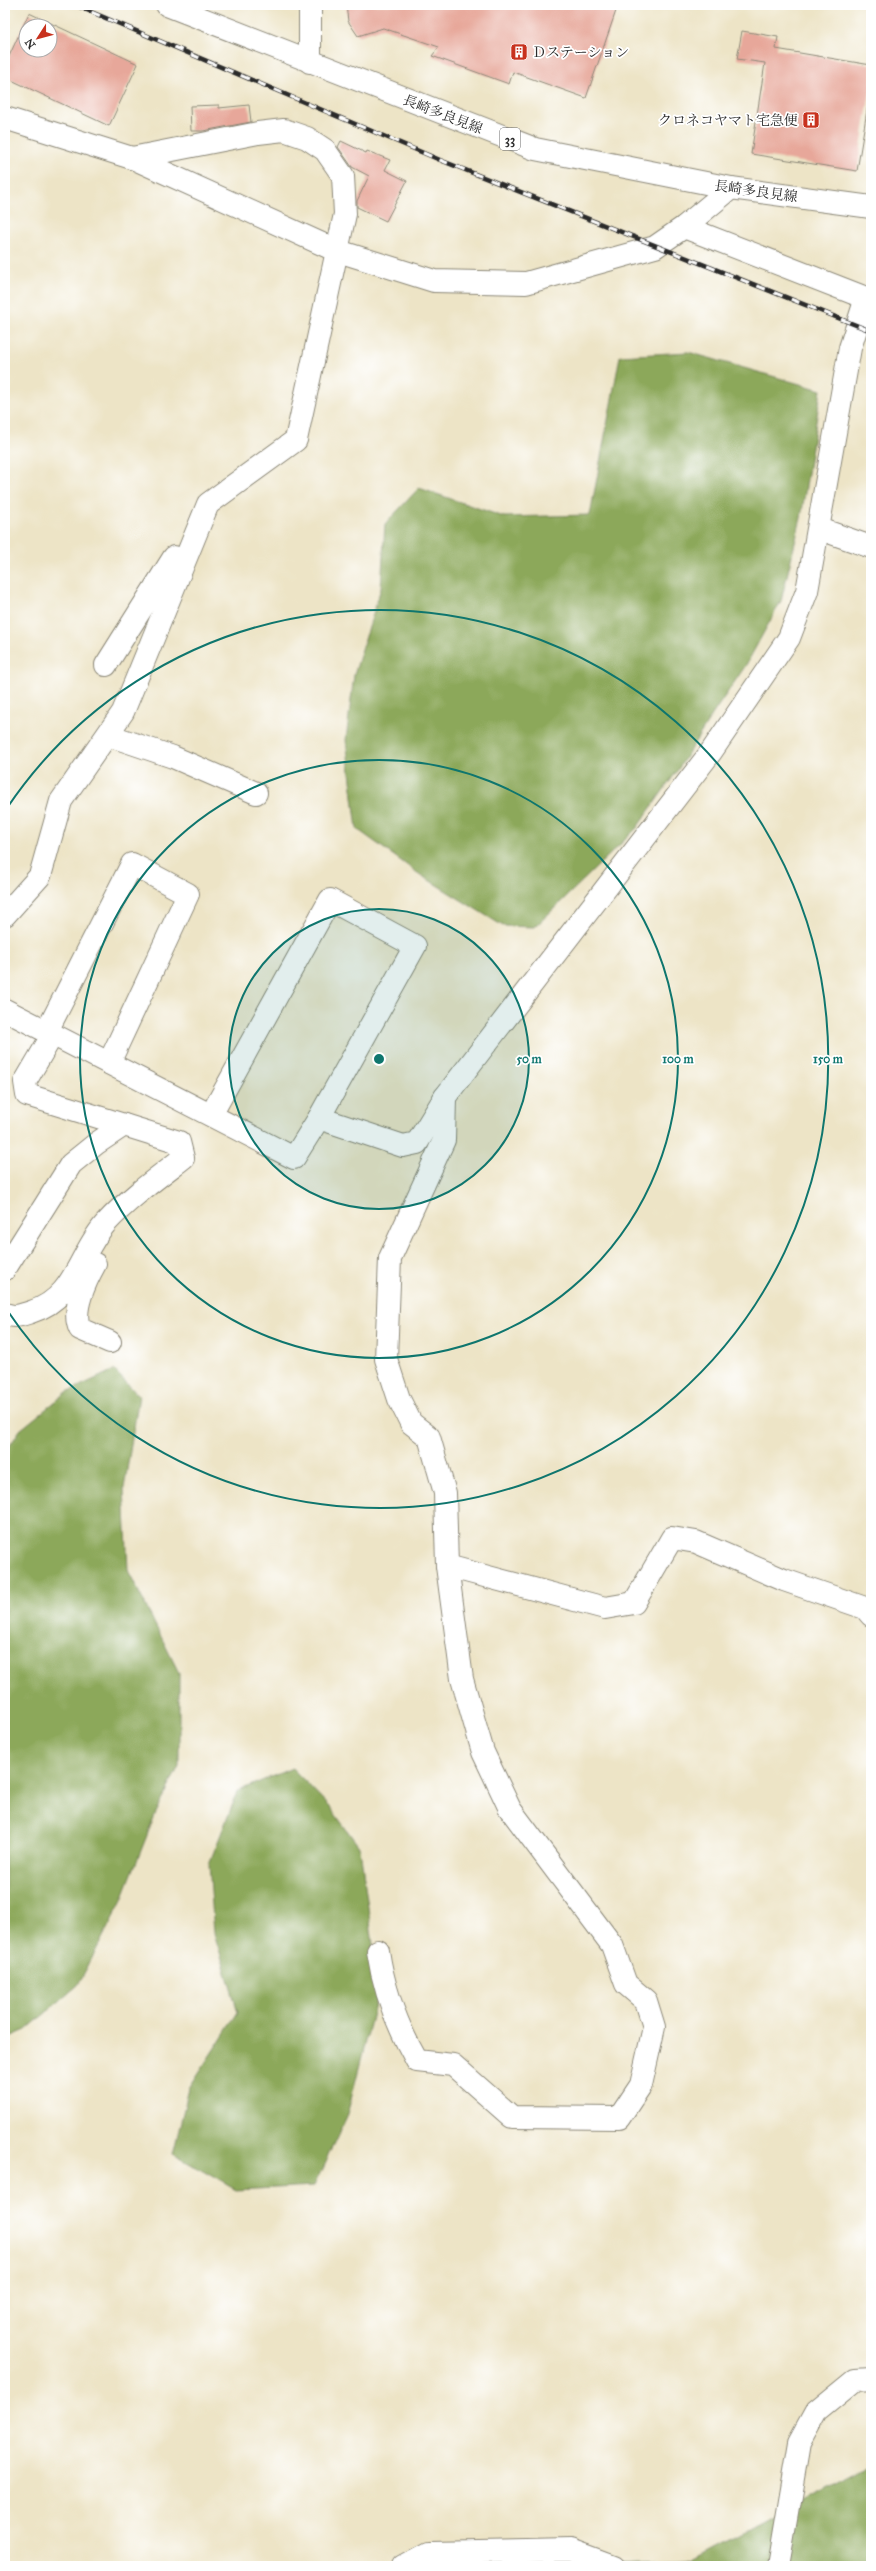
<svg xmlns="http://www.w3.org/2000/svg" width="876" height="2571" font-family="'IM FELL Great Primer','Noto Serif JP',serif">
  <rect width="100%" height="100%" fill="#fff"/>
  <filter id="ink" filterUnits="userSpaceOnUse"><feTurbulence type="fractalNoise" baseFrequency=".025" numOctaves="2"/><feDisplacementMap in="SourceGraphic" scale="8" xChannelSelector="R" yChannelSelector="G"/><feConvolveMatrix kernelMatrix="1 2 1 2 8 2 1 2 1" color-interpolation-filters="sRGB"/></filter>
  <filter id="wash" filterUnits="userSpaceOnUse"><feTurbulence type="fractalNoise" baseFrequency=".012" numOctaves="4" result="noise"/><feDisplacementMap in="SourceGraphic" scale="16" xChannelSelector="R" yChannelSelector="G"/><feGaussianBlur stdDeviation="0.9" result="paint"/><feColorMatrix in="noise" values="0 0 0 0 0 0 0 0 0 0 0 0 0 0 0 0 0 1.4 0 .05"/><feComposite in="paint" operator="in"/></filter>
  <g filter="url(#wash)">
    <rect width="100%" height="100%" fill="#ede4c6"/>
    <g fill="#8ca85a" stroke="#5c6a42">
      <polygon points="688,352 821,390 801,518 781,601 746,665 712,715 677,771 636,829 535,927 503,926 419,874 357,829 346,740 354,675 381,588 385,524 419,488 504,517 590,515 620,356"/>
      <polygon points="114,1370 139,1396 124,1488 128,1570 179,1673 179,1766 155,1815 120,1904 78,1985 26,2030 5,2039 5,1453 20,1430 67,1392"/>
      <polygon points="292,1768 330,1807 360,1848 379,1989 347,2115 314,2186 236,2190 173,2154 189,2088 238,2012 214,1933 209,1864 238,1791"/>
      <polygon points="871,2464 871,2566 591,2566 688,2562"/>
    </g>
    <g id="blocks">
      <g fill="#e7a79a" fill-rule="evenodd">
        <polygon points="346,5 618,5 586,98 513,72 509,84 432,56 439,47 383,28 358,36 348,21"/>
        <path d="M29 13 138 64 109 126 5 77V65ZM26 26H50V50H26Z"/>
        <polygon points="742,31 778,37 776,49 871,65 871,86 857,171 751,154 765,63 737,59"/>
        <polygon points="219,105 219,108 249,105 251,122 203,131 191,131 190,106"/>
        <polygon points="341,141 366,153 367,151 390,160 385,170 407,181 386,221 357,207 357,201 369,176 352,167 338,147"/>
      </g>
    </g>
  </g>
  <g filter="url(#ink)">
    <use href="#blocks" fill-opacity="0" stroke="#8c8878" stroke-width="1"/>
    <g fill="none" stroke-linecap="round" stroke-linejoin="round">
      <defs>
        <g id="minor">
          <polyline points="310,5 310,62"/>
          <polyline points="5,118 135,159 335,250 434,281 526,283 655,247 684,227 731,188"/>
          <polyline points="684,227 866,298 871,298"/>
          <polyline points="820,529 871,547"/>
          <polyline points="106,665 174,557 184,560"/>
          <polyline points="108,735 173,757 256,793"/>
          <polyline points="5,915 40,876 61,801 123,712 208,504 296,440 345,214 343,176 325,150 307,138 284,130 258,133 132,158"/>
          <polyline points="5,1010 294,1158 319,1118 403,1146 417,1143 445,1097 711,752 789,638 807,591 850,348 866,298"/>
          <polyline points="47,1031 132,864 188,894 109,1063"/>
          <polyline points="211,1115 330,900 415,946 319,1118"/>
          <path d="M95 1264C86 1280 71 1311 80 1329L110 1342"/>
          <polyline points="5,1269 71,1164 97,1143 124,1125"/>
          <path d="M5 1314C15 1318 21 1315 31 1312 76 1298 78 1254 106 1223 128 1199 157 1178 183 1158L179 1142 27 1095 25 1082 53 1034"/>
          <polyline points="447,1566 605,1608 634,1603 672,1538 696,1542 784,1580 865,1608 871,1615"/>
          <path d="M378 1951C384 1991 397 2026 417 2061L453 2065 512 2117 619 2118 641 2085 654 2027 646 2001 626 1984 612 1945 510 1809 483 1752 462 1679 447 1566 445 1493 429 1437 411 1423 399 1399 386 1359 390 1258 444 1140 445 1097"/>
          <polyline points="404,2566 428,2553 571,2550 614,2566"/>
          <polyline points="778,2566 799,2443 816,2412 855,2380 871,2379"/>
        </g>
        <polyline id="major" points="167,5 535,149 731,188 871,207"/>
      </defs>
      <use href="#minor" stroke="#8c8878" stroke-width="24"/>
      <use href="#major" stroke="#8c8878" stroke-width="24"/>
      <use href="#minor" stroke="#fff" stroke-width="22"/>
      <use href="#major" stroke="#fff" stroke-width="22"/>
      <defs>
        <polyline id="rail" points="75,5 440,160 871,331"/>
      </defs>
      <use href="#rail" stroke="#2b2b2b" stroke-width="4.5"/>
      <use href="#rail" stroke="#fff" stroke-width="3" stroke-dasharray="9" stroke-linecap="butt"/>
    </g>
  </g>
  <circle cx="379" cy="1059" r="150" fill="#0f766e" fill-opacity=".12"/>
  <g fill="none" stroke="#0f766e" stroke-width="2">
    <circle cx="379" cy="1059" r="150"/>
    <circle cx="379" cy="1059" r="299"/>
    <path d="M7 808A449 449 0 1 1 7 1310"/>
  </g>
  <defs>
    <symbol id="building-square" viewBox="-11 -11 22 22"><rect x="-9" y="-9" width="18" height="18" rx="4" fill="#c8321e" stroke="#fff"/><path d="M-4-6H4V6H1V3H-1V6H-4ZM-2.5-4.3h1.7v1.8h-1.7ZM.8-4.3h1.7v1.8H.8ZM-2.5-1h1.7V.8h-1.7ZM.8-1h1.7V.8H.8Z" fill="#fff"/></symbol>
  </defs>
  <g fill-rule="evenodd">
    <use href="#building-square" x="509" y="42" width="20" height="20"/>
    <use href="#building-square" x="801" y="110" width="20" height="20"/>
  </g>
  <g text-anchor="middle" stroke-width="3.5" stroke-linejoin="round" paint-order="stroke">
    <rect fill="#fff" stroke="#6b6b6b" stroke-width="1" x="500" y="128" width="20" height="22" rx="3"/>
    <g font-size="13" font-weight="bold" fill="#2b2b2b">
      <text x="510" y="144">33</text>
    </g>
    <g font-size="14" fill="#2b2b2b" stroke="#fff" text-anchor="start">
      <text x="532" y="57">Ｄステーション</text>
      <text x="798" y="125" text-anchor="end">クロネコヤマト宅急便</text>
    </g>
    <g font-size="14" fill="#2b2b2b" stroke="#fff">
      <text transform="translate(443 114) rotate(21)" y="5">長崎多良見線</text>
      <text transform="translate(756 191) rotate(8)" y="5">長崎多良見線</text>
    </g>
  </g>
  <circle cx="379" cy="1059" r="6" fill="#0f766e" stroke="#fff" stroke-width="2"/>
  <g font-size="12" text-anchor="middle" font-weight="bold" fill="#0f766e" stroke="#fff" stroke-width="3.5" stroke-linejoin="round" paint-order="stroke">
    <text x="529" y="1063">50 m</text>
    <text x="678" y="1063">100 m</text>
    <text x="828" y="1063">150 m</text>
  </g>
  <rect width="876" height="2571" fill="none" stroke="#fff" stroke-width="20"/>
  <g transform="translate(38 38) rotate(234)"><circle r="19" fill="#ffffff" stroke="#aaaaaa"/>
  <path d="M0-3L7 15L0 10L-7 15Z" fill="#c8321e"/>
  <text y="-6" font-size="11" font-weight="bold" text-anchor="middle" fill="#2b2b2b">N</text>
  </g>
</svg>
